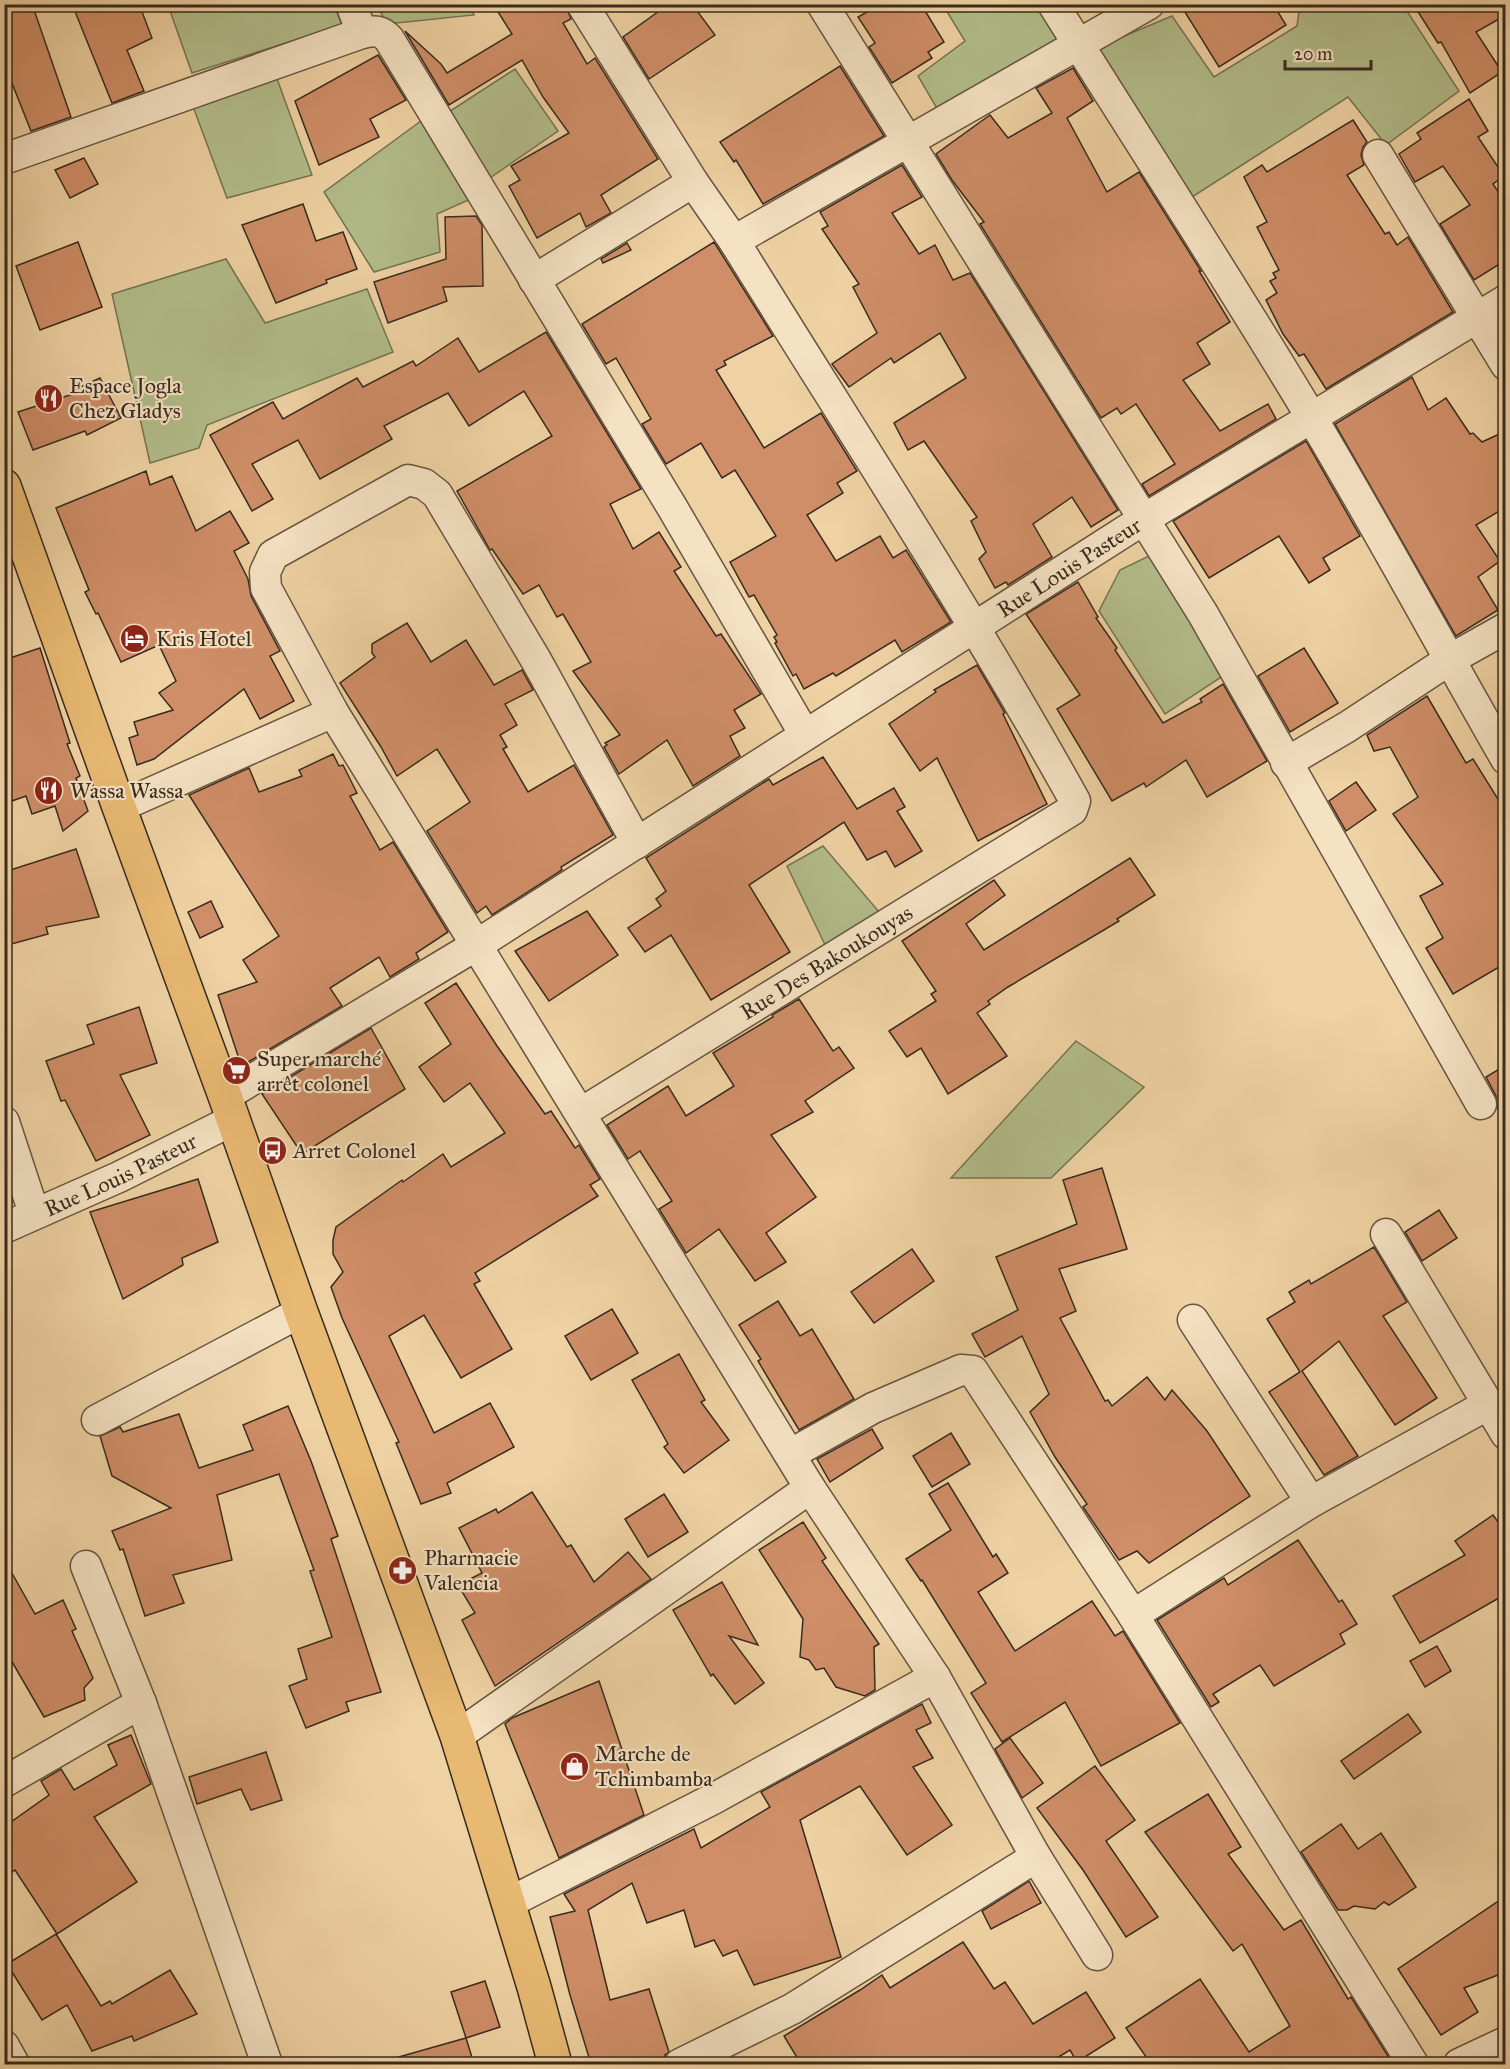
<svg xmlns="http://www.w3.org/2000/svg" width="1510" height="2069" font-family="'IM FELL Great Primer',serif">
  <rect width="100%" height="100%" fill="#efd2a3"/>
  <filter id="stains"><feTurbulence type="fractalNoise" baseFrequency=".00333" numOctaves="4"/><feColorMatrix values="0 0 0 0 .2 0 0 0 0 .09 0 0 0 0 .02 0 0 0 .5 -.17"/></filter>
  <radialGradient id="worn" r=".72"><stop offset=".6" stop-color="#630" stop-opacity="0"/><stop offset="1" stop-color="#630" stop-opacity=".3"/></radialGradient>
  <g fill="#b2bd8a" stroke="#757454" stroke-width="1.5">
    <polygon points="168,5 334,5 342,25 192,73"/>
    <polygon points="377,5 468,5 474,15 387,24"/>
    <polygon points="956,5 1044,5 1066,42 939,112 918,76 965,41 946,10"/>
    <polygon points="1300,5 1403,5 1459,91 1386,145 1348,97 1189,199 1093,49 1172,16 1214,77 1297,26"/>
    <polygon points="515,69 558,131 484,182 441,117"/>
    <polygon points="276,76 312,175 227,198 191,101"/>
    <polygon points="425,118 473,198 437,214 440,252 374,272 324,192"/>
    <polygon points="226,259 265,323 367,289 393,352 207,425 199,448 150,463 112,294"/>
    <polygon points="1157,552 1226,674 1165,714 1099,611 1120,570"/>
    <polygon points="823,846 885,919 828,951 787,866"/>
    <polygon points="1076,1041 1144,1087 1051,1178 951,1178"/>
  </g>
  <g fill="#cf8e68" stroke="#382b1f" stroke-width="1.5">
    <polygon points="4,4 32,4 71,117 31,131 4,63"/>
    <polygon points="72,4 139,4 152,38 127,50 144,91 112,103"/>
    <polygon points="493,4 565,4 571,19 563,23 587,64 595,58 658,159 601,195 611,213 586,227 580,213 537,238 509,186 520,180 511,166 569,133 543,97 522,60 449,105 405,31 441,64 447,73 512,34"/>
    <polygon points="669,4 692,4 715,35 649,79 623,37"/>
    <polygon points="881,4 921,4 944,42 928,52 932,58 892,83 869,47 875,43 858,17"/>
    <polygon points="1180,4 1273,4 1286,25 1219,67"/>
    <polygon points="1413,4 1506,4 1506,15 1476,32 1502,72 1470,93 1441,42 1438,43"/>
    <polygon points="378,55 406,100 370,119 379,137 319,165 295,101"/>
    <polygon points="840,66 884,136 763,204 736,160 734,162 720,142"/>
    <polygon points="1073,68 1093,101 1067,118 1107,192 1139,172 1201,271 1199,271 1230,322 1197,343 1210,364 1183,380 1220,431 1268,404 1276,419 1149,496 1142,484 1175,464 1136,404 1121,414 1117,408 1101,418 980,224 984,222 952,180 936,154 990,115 1008,138 1052,113 1036,88"/>
    <polygon points="1469,99 1488,131 1478,137 1504,176 1493,184 1506,204 1506,260 1474,280 1440,224 1470,205 1443,166 1415,182 1399,154 1421,139 1417,133"/>
    <polygon points="1353,120 1367,142 1363,147 1361,155 1364,165 1347,175 1385,234 1389,232 1397,245 1408,237 1453,312 1326,389 1304,354 1299,356 1283,334 1266,300 1277,293 1270,281 1276,278 1273,273 1279,270 1257,227 1267,222 1244,177 1262,165 1267,172"/>
    <polygon points="84,158 98,184 70,198 55,170"/>
    <polygon points="902,165 922,197 892,213 919,254 935,245 953,280 970,273 1118,510 1091,527 1072,497 1033,524 1052,557 1008,585 1006,582 995,588 979,559 986,552 971,521 977,517 924,441 908,450 894,423 966,378 940,333 894,363 891,358 849,387 832,364 877,333 853,287 859,284 822,229 828,226 820,212"/>
    <polygon points="303,204 316,241 343,232 357,269 326,280 327,283 276,303 242,225"/>
    <polygon points="476,216 482,225 483,286 443,287 447,301 388,323 374,282 446,259 445,217"/>
    <polygon points="78,242 102,307 40,330 16,266"/>
    <polygon points="714,242 773,336 724,361 726,365 716,370 764,448 821,413 857,471 837,483 843,493 807,515 836,561 880,536 893,558 906,550 951,622 902,652 895,640 836,676 833,673 804,689 796,674 793,676 775,643 777,642 774,637 777,635 754,595 749,597 730,562 776,536 735,470 722,478 701,443 666,464 642,424 651,419 616,358 606,364 582,324"/>
    <polygon points="627,243 631,250 603,263 601,259"/>
    <polygon points="546,332 641,489 610,504 633,549 659,532 681,567 674,571 716,636 721,634 761,694 734,710 745,728 730,736 740,756 693,786 667,740 619,774 604,747 607,745 605,743 620,735 573,671 591,662 563,614 557,617 539,585 523,594 492,549 490,550 457,491 552,436 524,391 469,426 448,393 384,426 392,439 320,479 298,440 252,464 273,499 252,511 210,435 273,402 283,419 357,378 363,387 413,361 416,366 458,338 479,372"/>
    <polygon points="1412,377 1428,410 1446,398 1470,434 1473,433 1482,442 1506,431 1506,507 1476,525 1500,561 1478,577 1498,610 1456,636 1335,424"/>
    <polygon points="100,378 121,418 87,435 85,431 33,450 18,412 73,394 72,391"/>
    <polygon points="1306,441 1360,536 1323,558 1330,570 1309,583 1279,536 1209,578 1173,521"/>
    <polygon points="146,471 150,485 172,476 196,531 230,511 249,543 234,551 248,579 251,596 280,651 270,656 294,701 260,719 244,689 154,759 137,765 129,738 138,735 134,722 173,710 159,693 176,681 159,645 121,662 98,613 96,614 85,592 89,590 56,508"/>
    <polygon points="1078,582 1098,617 1096,618 1117,648 1115,650 1163,723 1202,702 1200,699 1223,684 1267,761 1207,797 1186,760 1146,787 1144,783 1112,801 1057,709 1080,695 1026,614"/>
    <polygon points="407,623 431,662 466,640 494,685 522,670 533,690 505,704 517,725 500,735 507,747 503,749 528,792 574,765 613,835 561,867 562,870 492,915 486,906 477,913 427,831 470,802 437,749 397,776 381,747 340,683 375,657 372,653 372,644"/>
    <polygon points="40,648 70,743 67,744 80,776 76,778 88,811 63,831 55,806 32,814 26,796 12,801 4,779 4,660"/>
    <polygon points="1304,648 1338,703 1290,732 1258,676"/>
    <polygon points="977,665 1005,713 1003,714 1047,804 978,841 937,758 920,771 889,724 936,692 934,690"/>
    <polygon points="1427,696 1466,763 1473,759 1506,812 1506,963 1453,994 1426,948 1443,938 1420,896 1443,884 1393,814 1418,797 1390,747 1374,751 1367,735"/>
    <polygon points="333,754 339,766 343,765 357,793 350,796 380,850 393,842 448,932 416,953 419,959 390,977 379,957 330,988 342,1006 243,1065 239,1059 218,995 257,982 243,960 279,936 189,795 249,768 259,792 302,776 299,770"/>
    <polygon points="823,757 857,809 894,788 905,807 897,811 922,851 895,867 886,851 867,860 844,822 749,885 790,952 711,1000 671,935 645,952 628,928 661,906 656,899 666,891 646,858 769,779 773,785"/>
    <polygon points="1356,782 1376,810 1346,831 1329,801"/>
    <polygon points="76,849 99,917 46,927 48,934 4,946 4,872"/>
    <polygon points="1130,858 1155,895 1117,919 1119,921 1008,987 988,1001 990,1004 977,1013 1007,1056 948,1094 921,1048 907,1057 889,1031 936,1001 931,994 936,991 902,941 994,880 1005,895 966,924 984,950"/>
    <polygon points="211,901 223,927 200,938 188,912"/>
    <polygon points="587,911 618,955 549,1001 515,951"/>
    <polygon points="456,983 497,1046 545,1114 551,1111 575,1148 579,1145 600,1179 590,1185 598,1196 475,1273 480,1281 474,1284 512,1349 461,1378 424,1315 389,1336 434,1433 490,1403 514,1447 447,1483 451,1493 421,1504 396,1443 399,1442 342,1318 331,1287 343,1272 333,1254 333,1240 336,1227 402,1180 403,1182 443,1154 451,1167 505,1133 470,1083 444,1102 419,1067 451,1044 425,1003"/>
    <polygon points="799,999 833,1051 839,1047 854,1068 805,1101 813,1112 771,1135 816,1197 766,1233 786,1262 755,1281 719,1229 686,1253 659,1209 672,1201 640,1151 628,1159 607,1125 668,1086 686,1116 734,1086 713,1053 773,1017 772,1015"/>
    <polygon points="139,1007 157,1063 120,1075 150,1135 96,1161 65,1100 61,1101 46,1061 94,1044 87,1025"/>
    <polygon points="371,1028 405,1089 302,1154 262,1094"/>
    <polygon points="1506,1065 1506,1120 1497,1108 1496,1096 1486,1077"/>
    <polygon points="1102,1168 1127,1249 1059,1269 1076,1311 1060,1318 1105,1401 1108,1400 1112,1406 1147,1377 1165,1400 1172,1390 1207,1431 1250,1496 1149,1563 1137,1551 1119,1560 1083,1507 1087,1504 1055,1457 1030,1412 1049,1394 1022,1336 985,1357 972,1334 1018,1310 996,1257 1077,1224 1063,1180"/>
    <polygon points="198,1179 218,1242 182,1258 183,1265 123,1299 90,1212"/>
    <polygon points="1439,1210 1457,1238 1422,1261 1405,1232"/>
    <polygon points="1374,1247 1407,1302 1383,1316 1437,1398 1395,1425 1339,1341 1302,1371 1358,1456 1324,1475 1269,1392 1300,1372 1267,1319 1295,1302 1289,1292 1309,1280 1311,1284"/>
    <polygon points="912,1249 934,1281 874,1323 851,1292"/>
    <polygon points="778,1301 800,1336 812,1329 854,1399 799,1430 758,1361 761,1359 739,1325"/>
    <polygon points="612,1309 638,1353 591,1380 565,1336"/>
    <polygon points="679,1354 705,1400 701,1402 729,1440 684,1473 664,1447 668,1444 632,1380"/>
    <polygon points="288,1406 311,1461 338,1536 331,1539 381,1692 346,1702 349,1711 306,1728 289,1686 307,1679 298,1649 332,1637 310,1571 314,1570 279,1474 217,1495 232,1560 173,1575 184,1603 145,1616 123,1549 120,1550 112,1531 171,1508 112,1476 100,1436 120,1427 123,1432 179,1414 199,1468 253,1450 243,1425"/>
    <polygon points="872,1429 883,1448 830,1482 817,1459"/>
    <polygon points="951,1433 970,1464 932,1487 913,1456"/>
    <polygon points="948,1483 993,1557 996,1554 1008,1573 978,1592 1015,1651 1092,1601 1115,1636 1123,1631 1180,1723 1101,1766 1065,1702 1002,1742 971,1693 986,1683 922,1580 921,1581 906,1559 951,1530 929,1494"/>
    <polygon points="532,1492 567,1547 571,1545 594,1582 628,1552 651,1579 495,1686 462,1620 475,1613 458,1585 482,1573 459,1528 496,1509 498,1513"/>
    <polygon points="664,1494 688,1532 648,1557 625,1519"/>
    <polygon points="1493,1515 1506,1533 1506,1594 1420,1643 1393,1596 1465,1555 1455,1541"/>
    <polygon points="803,1522 826,1558 822,1561 879,1644 874,1647 875,1690 865,1696 836,1687 824,1668 816,1670 809,1660 800,1657 803,1619 759,1550"/>
    <polygon points="1298,1540 1339,1602 1342,1600 1357,1624 1340,1634 1345,1644 1274,1686 1260,1665 1213,1694 1219,1702 1211,1707 1157,1620 1224,1578 1228,1585"/>
    <polygon points="4,1559 35,1614 63,1600 76,1629 72,1631 93,1678 84,1688 85,1700 44,1717 4,1648"/>
    <polygon points="722,1582 758,1645 729,1636 764,1683 735,1704 713,1674 711,1676 673,1610"/>
    <polygon points="1437,1646 1451,1671 1425,1687 1410,1661"/>
    <polygon points="599,1681 644,1815 559,1858 505,1724 512,1718"/>
    <polygon points="922,1704 931,1723 916,1730 933,1758 913,1767 952,1825 907,1855 860,1786 800,1820 841,1957 754,1985 737,1950 723,1956 714,1940 695,1947 684,1910 647,1923 632,1883 588,1910 610,2000 649,1989 669,2052 665,2055 663,2064 591,2064 570,1995 550,1917 575,1911 564,1894 694,1829 701,1848 770,1807 761,1792"/>
    <polygon points="1408,1714 1421,1732 1354,1779 1341,1761"/>
    <polygon points="131,1735 151,1784 94,1817 137,1882 57,1934 15,1870 4,1876 4,1827 49,1795 41,1781 61,1769 74,1790 117,1765 108,1745"/>
    <polygon points="1010,1738 1043,1783 1022,1798 995,1749"/>
    <polygon points="266,1752 282,1800 251,1810 241,1789 197,1804 189,1777"/>
    <polygon points="1095,1766 1135,1820 1106,1841 1158,1917 1126,1937 1083,1870 1037,1808"/>
    <polygon points="1208,1794 1241,1847 1228,1854 1284,1930 1301,1920 1348,1999 1351,1997 1393,2064 1151,2064 1126,2028 1200,1979 1249,2052 1290,2026 1242,1944 1233,1951 1145,1832"/>
    <polygon points="1341,1824 1358,1849 1381,1833 1416,1887 1389,1905 1384,1902 1375,1909 1354,1906 1347,1910 1338,1910 1301,1852"/>
    <polygon points="1029,1881 1041,1903 991,1929 982,1911"/>
    <polygon points="1506,1896 1506,1972 1464,1988 1478,2012 1441,2035 1398,1969"/>
    <polygon points="56,1934 101,2006 110,2001 112,2004 170,1970 197,2014 134,2041 132,2036 92,2051 67,2005 42,2020 7,1964"/>
    <polygon points="963,1942 994,1989 1005,1982 1033,2024 1086,1992 1115,2038 1077,2062 1070,2050 1047,2064 801,2064 784,2036 860,1990 882,1975 890,1988"/>
    <polygon points="485,1981 500,2027 466,2038 451,1992"/>
    <polygon points="466,2038 474,2064 396,2064 395,2058"/>
  </g>
  <g fill="none" stroke-linecap="round" stroke-linejoin="round">
    <defs>
      <g id="street">
        <polyline points="351,4 362,33"/>
        <polyline points="822,4 1203,614 1481,1104"/>
        <path d="M1053 4C1140 143 1229 280 1313 420 1380 532 1441 646 1506 759"/>
        <polyline points="1378,155 1506,365"/>
        <path d="M4 159 362 33C374 31 380 29 389 39L672 507 805 735"/>
        <polyline points="734,241 1149,4"/>
        <polyline points="534,280 693,182"/>
        <polyline points="1286,763 1347,727 1449,660 1506,628"/>
        <polyline points="119,807 333,712"/>
        <polyline points="637,843 536,660 437,494 424,484 408,480 273,555 265,572 266,588 333,712 810,1488 935,1677 1036,1857 1097,1955"/>
        <path id="s1" d="M225 1096 475 946 1144 519 1506 300"/>
        <path id="s2" d="M581 1113 1072 810 1075 801C969 610 849 427 734 241L693 182 582 4"/>
        <polyline points="4,1122 34,1213"/>
        <path id="s3" d="M4 1228 119 1177 233 1120"/>
        <polyline points="1386,1234 1506,1434"/>
        <polyline points="1193,1320 1311,1502"/>
        <polyline points="97,1420 301,1312"/>
        <polyline points="791,1454 873,1408 961,1370 973,1371 1133,1615 1413,2064"/>
        <polyline points="86,1566 141,1703 267,2064"/>
        <polyline points="1133,1615 1311,1502 1487,1405"/>
        <polyline points="457,1736 810,1488"/>
        <polyline points="4,1782 141,1703"/>
        <polyline points="508,1903 713,1799 935,1677"/>
        <polyline points="4,2046 14,2064"/>
        <polyline points="680,2064 792,2009 1036,1857"/>
        <polyline points="1459,2064 1506,2042"/>
      </g>
      <polyline id="highway" points="4,486 119,807 225,1096 301,1312 457,1736 534,1987 555,2064"/>
    </defs>
    <use href="#street" stroke="#665540" stroke-width="33"/>
    <use href="#highway" stroke="#382b1f" stroke-width="36"/>
    <use href="#street" stroke="#f5e2c3" stroke-width="30"/>
    <use href="#highway" stroke="#e8b972" stroke-width="33"/>
  </g>
  <defs>
    <symbol id="restaurant-disc" viewBox="-11 -11 22 22"><circle r="9.5" fill="#8f2418" stroke="#f5e2c3"/><path d="M-5-6h1v4h1v-4h1v4h1v-4h1v5L-1.5 .5V6h-2V.5L-5-1ZM5-6V6H3V1.5H1.5Q1.5-4 5-6Z" fill="#fff"/></symbol>
    <symbol id="hotel-disc" viewBox="-11 -11 22 22"><circle r="9.5" fill="#8f2418" stroke="#f5e2c3"/><path d="M-6-4.5h1.5V1H6V5H4.5V3h-9V5H-6ZM-4 0a1.8 1.8 0 1 1 3.6 0ZM.5 0V-2.5h3Q6-2.5 6 0Z" fill="#fff"/></symbol>
    <symbol id="supermarket-disc" viewBox="-11 -11 22 22"><circle r="9.5" fill="#8f2418" stroke="#f5e2c3"/><path d="M-6-5.5h2.5l.6 2H6L4.5 2H-2.5L-4.4-4H-6ZM-1.5 3.2a1.3 1.3 0 1 0 .1 0ZM3 3.2a1.3 1.3 0 1 0 .1 0Z" fill="#fff"/></symbol>
    <symbol id="bus-disc" viewBox="-11 -11 22 22"><circle r="9.5" fill="#8f2418" stroke="#f5e2c3"/><path d="M-5-6H5V4H4V6H2V4H-2V6H-4V4H-5ZM-3.5-4V0h7V-4ZM-3.5 1.2v1.5H-2V1.2ZM2 1.2v1.5H3.5V1.2Z" fill="#fff"/></symbol>
    <symbol id="pharmacy-disc" viewBox="-11 -11 22 22"><circle r="9.5" fill="#8f2418" stroke="#f5e2c3"/><path d="M-2-6h4v4h4v4h-4v4h-4v-4h-4v-4h4Z" fill="#fff"/></symbol>
    <symbol id="shop-disc" viewBox="-11 -11 22 22"><circle r="9.5" fill="#8f2418" stroke="#f5e2c3"/><path d="M-5-2.5h2.3a2.7 3.5 0 0 1 5.4 0H5L5.5 6h-11ZM-1.5-2.5h3a1.5 2.3 0 0 0-3 0Z" fill="#fff"/></symbol>
  </defs>
  <g fill-rule="evenodd">
    <use href="#restaurant-disc" x="32" y="382" width="33" height="33"/>
    <use href="#hotel-disc" x="118" y="622" width="33" height="33"/>
    <use href="#restaurant-disc" x="32" y="774" width="33" height="33"/>
    <use href="#supermarket-disc" x="220" y="1054" width="33" height="33"/>
    <use href="#bus-disc" x="256" y="1134" width="33" height="33"/>
    <use href="#pharmacy-disc" x="386" y="1554" width="33" height="33"/>
    <use href="#shop-disc" x="558" y="1750" width="33" height="33"/>
  </g>
  <g text-anchor="middle" stroke-width="4.5" stroke-linejoin="round" paint-order="stroke">
    <g font-size="22" fill="#382b1f" stroke="#f5e2c3" text-anchor="start">
      <text x="69" y="393">Espace Jogla<tspan x="69" dy="25">Chez Gladys</tspan></text>
      <text x="156" y="646">Kris Hotel</text>
      <text x="70" y="798">Wassa Wassa</text>
      <text x="257" y="1066">Super marché<tspan x="257" dy="25">arrêt colonel</tspan></text>
      <text x="293" y="1158">Arret Colonel</text>
      <text x="424" y="1565">Pharmacie<tspan x="424" dy="25">Valencia</tspan></text>
      <text x="595" y="1761">Marche de<tspan x="595" dy="25">Tchimbamba</tspan></text>
    </g>
    <g font-size="22" fill="#382b1f" stroke="#f5e2c3">
      <text dy="8" stroke="none"><textPath href="#s1" startOffset="996">Rue Louis Pasteur</textPath></text>
      <text dy="8" stroke="none"><textPath href="#s2" startOffset="288">Rue Des Bakoukouyas</textPath></text>
      <text dy="8" stroke="none"><textPath href="#s3" startOffset="128">Rue Louis Pasteur</textPath></text>
    </g>
  </g>
  <rect width="1510" height="2069" fill="none" stroke="#efd2a3" stroke-width="24"/>
  <rect x="6" y="6" width="1498" height="2057" fill="none" stroke="#382b1f" stroke-width="3"/>
  <rect x="12" y="12" width="1486" height="2045" fill="none" stroke="#382b1f" stroke-width="1.5"/>
  <path d="M1285 60v9h86v-9" fill="none" stroke="#382b1f" stroke-width="3"/>
  <text x="1294" y="60" font-size="18" fill="#382b1f" stroke="#f5e2c3" stroke-width="4.5" paint-order="stroke">20 m</text>
  <rect width="100%" height="100%" filter="url(#stains)"/>
  <rect width="100%" height="100%" fill="url(#worn)"/>
</svg>
